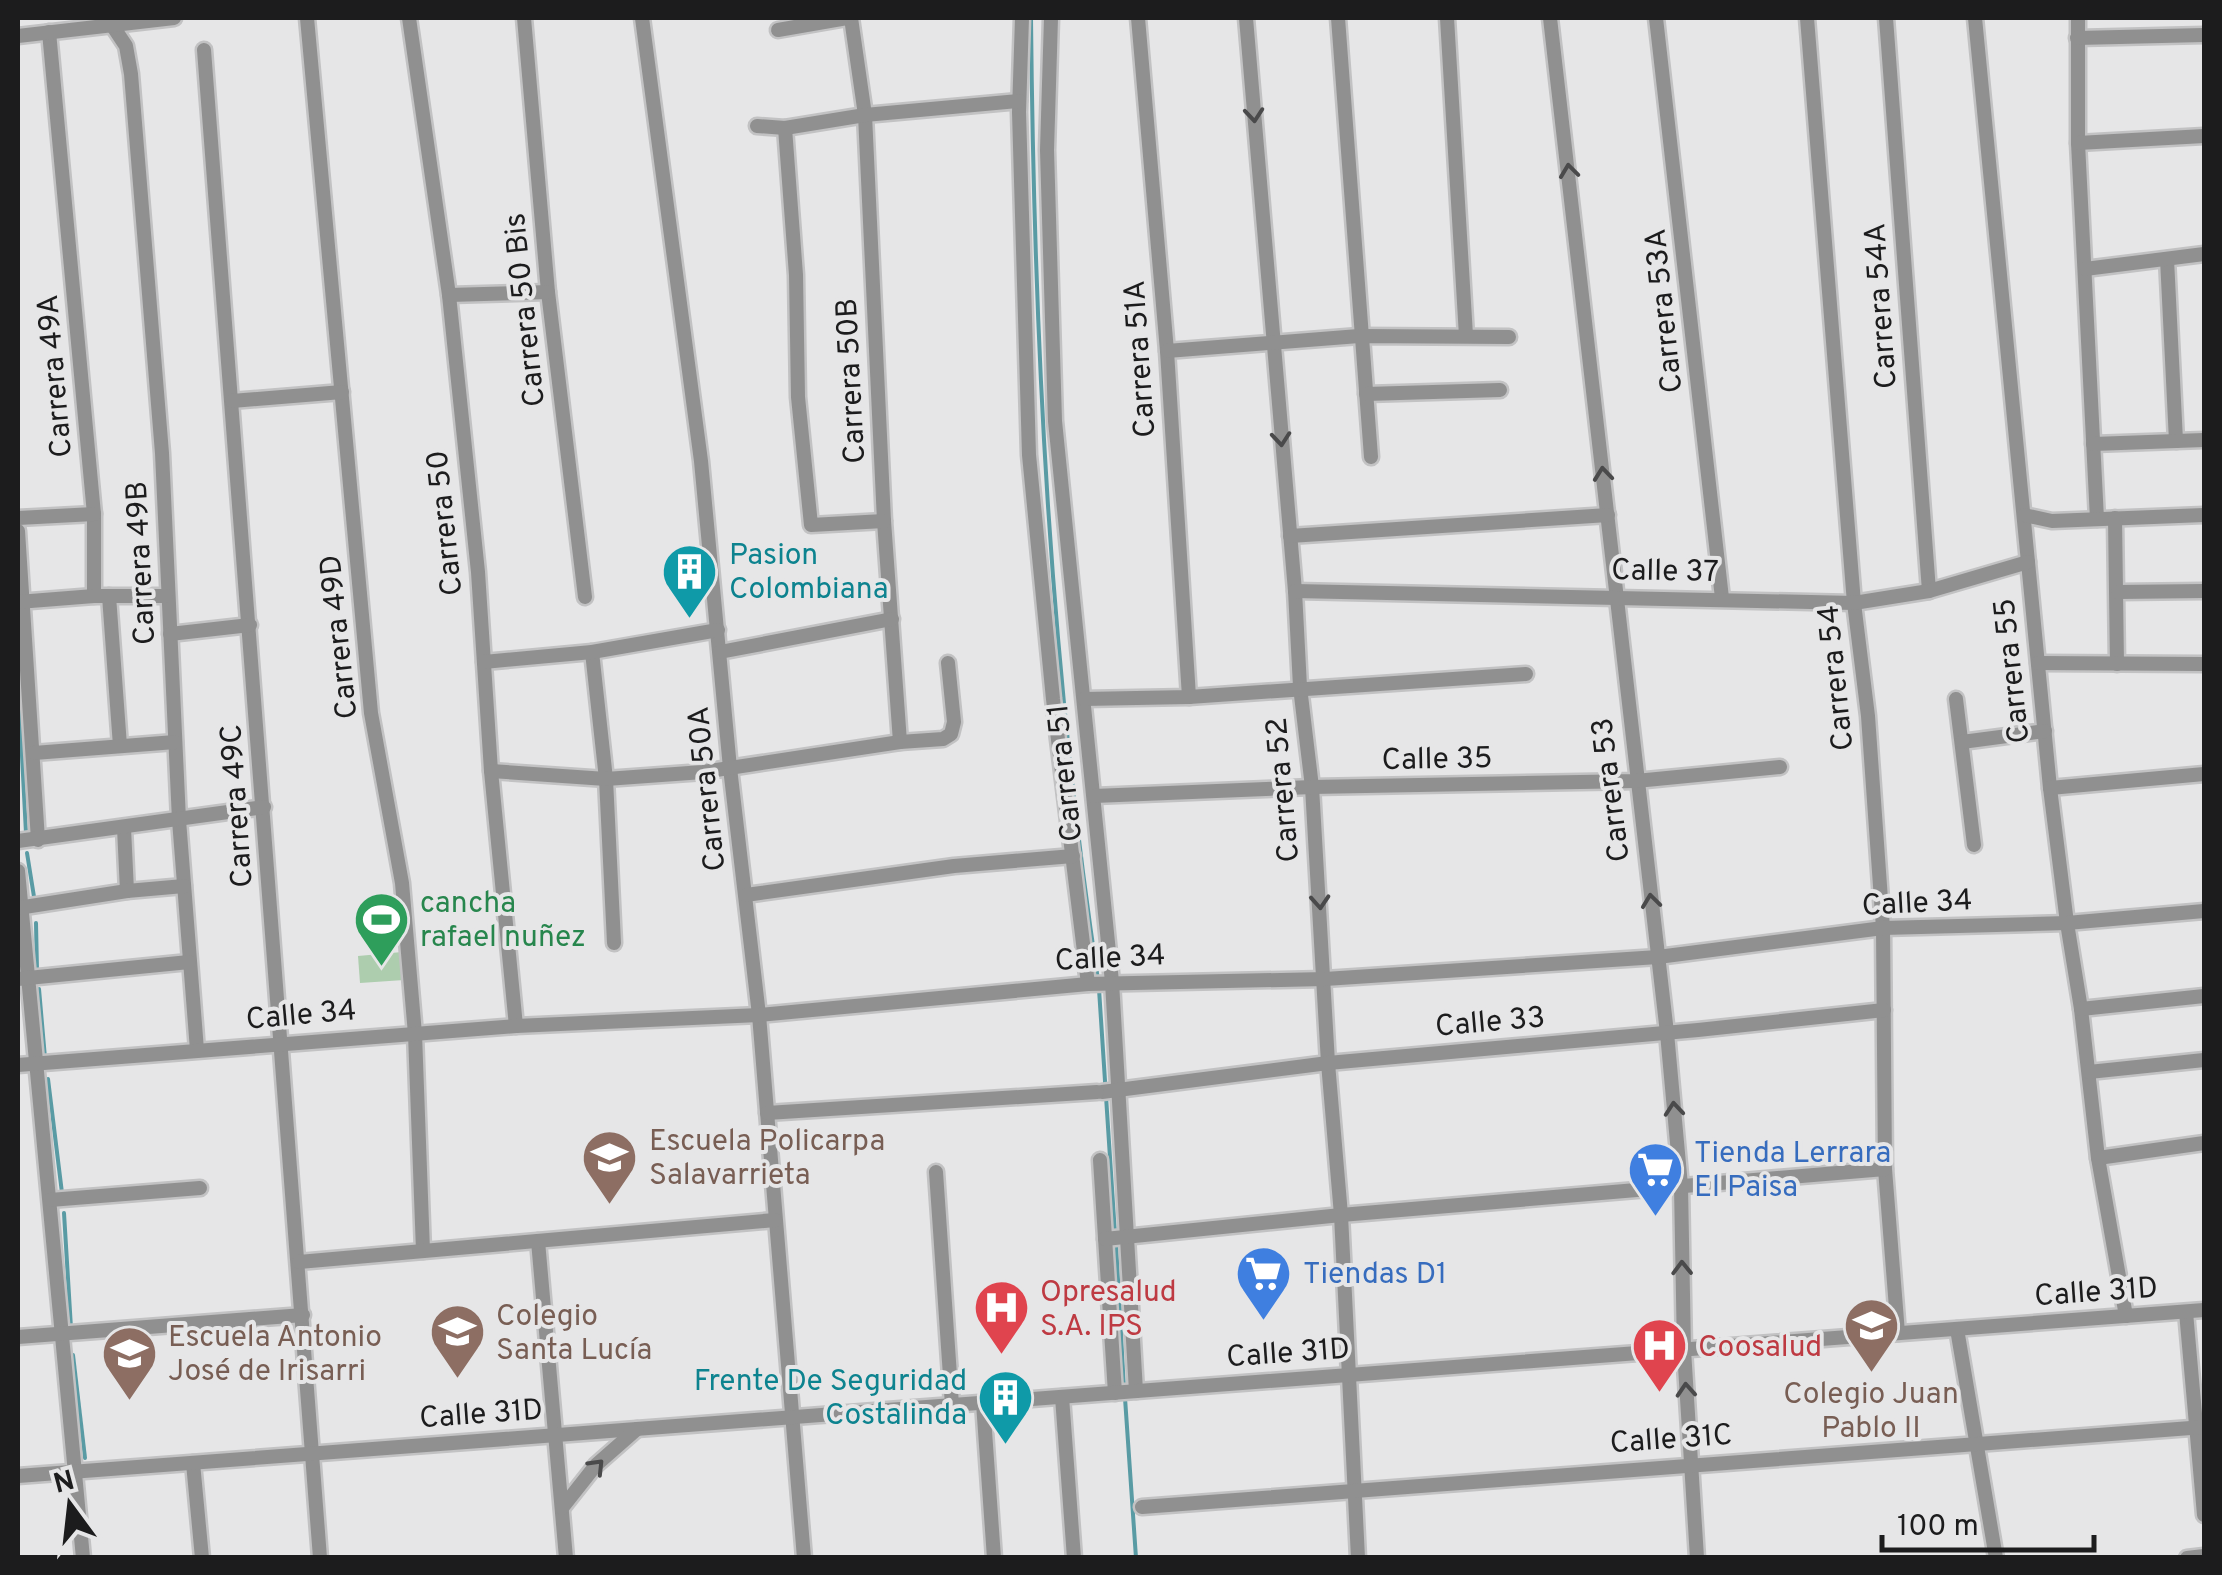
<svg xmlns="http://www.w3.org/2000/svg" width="2222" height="1575" font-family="Overpass,sans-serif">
  <rect width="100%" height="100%" fill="#e6e6e7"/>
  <polygon fill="#adcdae" points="402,952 404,980 360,983 358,956"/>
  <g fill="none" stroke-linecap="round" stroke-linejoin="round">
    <g stroke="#599ba4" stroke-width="4">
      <path d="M1031 18C1034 339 1050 661 1098 980"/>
      <polyline points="18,678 26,833"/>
      <polyline points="27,853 35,903"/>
      <polyline points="36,923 37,970"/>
      <polyline points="39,989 45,1058"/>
      <polyline points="1099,989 1115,1234"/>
      <polyline points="48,1079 62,1193"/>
      <polyline points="64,1213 71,1328"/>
      <polyline points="1116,1243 1124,1389"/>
      <polyline points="73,1355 85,1458"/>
      <polyline points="1125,1398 1136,1558"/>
    </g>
    <defs>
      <g id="minor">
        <polyline points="307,18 371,713 402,883 415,1034 423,1251"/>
        <polyline points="409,18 449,295 478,572 491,771 516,1026"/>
        <polyline points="524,18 548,292 585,597"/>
        <polyline points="642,18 701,461 730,768 759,1015 804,1558"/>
        <polyline points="851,18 865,115 884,521 900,742"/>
        <polyline points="1022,18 1019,112 1029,455 1053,699 1088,984"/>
        <polyline points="1051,18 1047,150 1055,421 1112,982 1136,1391"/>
        <polyline points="1138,18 1167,351 1189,697"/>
        <polyline points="1246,18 1295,591 1300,687 1312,787 1328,1063 1341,1215 1358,1558"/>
        <polyline points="1338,18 1371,457"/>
        <polyline points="1447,18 1466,336"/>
        <polyline points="1550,18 1667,1033 1681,1186 1684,1350 1697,1558"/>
        <polyline points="1656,18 1722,598"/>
        <polyline points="1807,18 1854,603 1868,716 1883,928 1885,1169 1898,1333"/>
        <polyline points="1886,18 1929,591"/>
        <polyline points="1975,18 2050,788 2067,923 2081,1009 2098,1158 2126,1316"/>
        <polyline points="2078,18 2078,143 2097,519"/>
        <polyline points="112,25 126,46 131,74 162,453 179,820 197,1050"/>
        <polyline points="778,30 847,18"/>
        <polyline points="49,32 94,514 94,596"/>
        <polyline points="18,36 174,18"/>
        <polyline points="2077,38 2204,35"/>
        <polyline points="204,50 320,1558"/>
        <polyline points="757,126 785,128 865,115 1019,101"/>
        <polyline points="785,128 796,275 798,397 811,525 884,521"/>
        <polyline points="2078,143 2204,136"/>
        <polyline points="2167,259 2176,441"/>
        <polyline points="2085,269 2204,254"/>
        <polyline points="449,295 548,292"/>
        <polyline points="1167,351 1359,336 1509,337"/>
        <polyline points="1366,394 1500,390"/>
        <polyline points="232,401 342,392"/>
        <polyline points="2093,444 2204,440"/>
        <polyline points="2024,515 2052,521 2204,515"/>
        <polyline points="18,518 94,514"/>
        <polyline points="2115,518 2117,664"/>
        <polyline points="18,531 38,840"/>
        <polyline points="1290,536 1608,515"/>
        <polyline points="1295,591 1854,603 1929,591 2028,562"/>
        <polyline points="2118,592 2204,591"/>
        <polyline points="109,596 120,746"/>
        <polyline points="18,602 94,596 166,596"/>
        <polyline points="170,634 250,625"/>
        <polyline points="592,652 606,779 614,943"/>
        <polyline points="720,652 892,619"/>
        <polyline points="484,662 592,652 718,630"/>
        <polyline points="2038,663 2204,664"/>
        <polyline points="1084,699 1189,697 1526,674"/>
        <polyline points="1956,699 1974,845"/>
        <polyline points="1962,742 2045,731"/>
        <polyline points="34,753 175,742"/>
        <polyline points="491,771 606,779 703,772 900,742 943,739 951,734 954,722 948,663"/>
        <polyline points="2050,788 2204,774"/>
        <polyline points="1094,796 1312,787 1636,781 1780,767"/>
        <polyline points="124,828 127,891"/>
        <polyline points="18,841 264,807"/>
        <polyline points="18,871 83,1558"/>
        <polyline points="746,895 954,866 1073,856"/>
        <polyline points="18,908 127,891 184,886"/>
        <polyline points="18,979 189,962"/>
        <polyline points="2081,1009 2204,996"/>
        <polyline points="18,1065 516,1026 759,1015 1088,984 1325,979 1658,957 1883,928 2067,923 2204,911"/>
        <polyline points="2089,1072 2204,1060"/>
        <polyline points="1102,1092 1328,1063 1698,1030 1884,1010"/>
        <polyline points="767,1113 1097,1092"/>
        <polyline points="2098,1158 2204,1143"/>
        <polyline points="1100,1160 1115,1393"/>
        <polyline points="936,1172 952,1405"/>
        <polyline points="50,1200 200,1188"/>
        <polyline points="1105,1239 1341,1215 1885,1169"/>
        <polyline points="538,1241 566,1558"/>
        <polyline points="299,1262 775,1220"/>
        <polyline points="2186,1312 2204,1515"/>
        <polyline points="1957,1329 1996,1558"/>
        <polyline points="18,1337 303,1315"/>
        <polyline points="1062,1397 1074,1558"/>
        <polyline points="983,1403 994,1558"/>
        <polyline points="193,1463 202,1558"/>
        <polyline points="18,1476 2204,1310"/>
        <polyline points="1142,1507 2204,1427"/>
        <polyline points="562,1508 596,1465 637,1429"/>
        <polyline points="2187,1558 2204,1556"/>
      </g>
    </defs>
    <use href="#minor" stroke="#c2c2c3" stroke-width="19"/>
    <use href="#minor" stroke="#909090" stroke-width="14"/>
  </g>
  <defs><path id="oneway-chevron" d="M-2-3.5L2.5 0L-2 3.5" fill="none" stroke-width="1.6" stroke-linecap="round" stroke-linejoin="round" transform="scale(2.5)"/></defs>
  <g stroke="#4a4a4b">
    <use href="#oneway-chevron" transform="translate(1254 115) rotate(85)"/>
    <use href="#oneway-chevron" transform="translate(1569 171) rotate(-97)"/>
    <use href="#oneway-chevron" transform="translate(1281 439) rotate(85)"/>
    <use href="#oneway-chevron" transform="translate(1603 474) rotate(-96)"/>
    <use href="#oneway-chevron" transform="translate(1651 901) rotate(-97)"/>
    <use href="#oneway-chevron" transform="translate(1320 902) rotate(86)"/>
    <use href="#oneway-chevron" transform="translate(1674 1109) rotate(-95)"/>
    <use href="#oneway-chevron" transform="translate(1682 1268) rotate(-91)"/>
    <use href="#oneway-chevron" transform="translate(1686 1390) rotate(-94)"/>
    <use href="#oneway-chevron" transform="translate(597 1466) rotate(-46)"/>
  </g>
  <defs>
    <symbol id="building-pin" viewBox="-11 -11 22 30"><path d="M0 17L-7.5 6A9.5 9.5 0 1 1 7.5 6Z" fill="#0f9aa8" stroke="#e6e6e7"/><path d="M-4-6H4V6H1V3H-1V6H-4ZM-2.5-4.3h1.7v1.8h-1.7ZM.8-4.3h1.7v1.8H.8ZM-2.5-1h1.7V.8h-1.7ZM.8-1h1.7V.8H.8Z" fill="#fff"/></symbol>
    <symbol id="stadium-pin" viewBox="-11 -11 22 30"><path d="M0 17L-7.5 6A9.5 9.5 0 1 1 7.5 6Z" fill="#2e9e5b" stroke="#e6e6e7"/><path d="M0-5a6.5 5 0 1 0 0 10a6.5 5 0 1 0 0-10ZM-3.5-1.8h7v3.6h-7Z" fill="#fff"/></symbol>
    <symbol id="school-pin" viewBox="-11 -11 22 30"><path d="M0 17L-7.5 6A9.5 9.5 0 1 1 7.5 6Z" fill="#8d6e63" stroke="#e6e6e7"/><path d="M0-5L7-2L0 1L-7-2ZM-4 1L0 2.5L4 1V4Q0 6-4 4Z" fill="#fff"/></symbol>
    <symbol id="supermarket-pin" viewBox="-11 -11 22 30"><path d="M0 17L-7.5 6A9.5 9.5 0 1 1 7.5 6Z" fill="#3f7fe0" stroke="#e6e6e7"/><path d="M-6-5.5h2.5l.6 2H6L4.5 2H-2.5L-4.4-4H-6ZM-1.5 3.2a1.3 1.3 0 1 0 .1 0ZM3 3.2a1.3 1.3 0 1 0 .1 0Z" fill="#fff"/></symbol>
    <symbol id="hospital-pin" viewBox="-11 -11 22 30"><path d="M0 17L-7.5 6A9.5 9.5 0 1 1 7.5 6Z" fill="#e0444e" stroke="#e6e6e7"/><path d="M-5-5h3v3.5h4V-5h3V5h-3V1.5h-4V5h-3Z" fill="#fff"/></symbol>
  </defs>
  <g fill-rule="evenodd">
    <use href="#building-pin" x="658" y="540" width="63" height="86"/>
    <use href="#stadium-pin" x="350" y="888" width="63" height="86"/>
    <use href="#school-pin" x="578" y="1126" width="63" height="86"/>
    <use href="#supermarket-pin" x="1624" y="1138" width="63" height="86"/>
    <use href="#supermarket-pin" x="1232" y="1242" width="63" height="86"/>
    <use href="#hospital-pin" x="970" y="1276" width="63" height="86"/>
    <use href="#school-pin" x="1840" y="1294" width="63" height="86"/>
    <use href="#school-pin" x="426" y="1300" width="63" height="86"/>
    <use href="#hospital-pin" x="1628" y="1314" width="63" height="86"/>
    <use href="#school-pin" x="98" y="1322" width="63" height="86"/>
    <use href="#building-pin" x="974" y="1366" width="63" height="86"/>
  </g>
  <g text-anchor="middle" stroke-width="8" stroke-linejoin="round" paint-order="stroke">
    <g font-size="30" fill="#1c1c1d" stroke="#e6e6e7">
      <text transform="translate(1880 306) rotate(-94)" y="10">Carrera 54A</text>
      <text transform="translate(524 310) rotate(-96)" y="10">Carrera 50 Bis</text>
      <text transform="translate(1663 311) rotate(-96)" y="10">Carrera 53A</text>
      <text transform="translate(1139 359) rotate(-94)" y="10">Carrera 51A</text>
      <text transform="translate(54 376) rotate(-95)" y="10">Carrera 49A</text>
      <text transform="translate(850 381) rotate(-93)" y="10">Carrera 50B</text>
      <text transform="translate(444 523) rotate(-96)" y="10">Carrera 50</text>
      <text transform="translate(140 563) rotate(-93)" y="10">Carrera 49B</text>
      <text transform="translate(1665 570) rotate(1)" y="10">Calle 37</text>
      <text transform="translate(338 637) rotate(-96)" y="10">Carrera 49D</text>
      <text transform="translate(2011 671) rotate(-96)" y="10">Carrera 55</text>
      <text transform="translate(1835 678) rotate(-96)" y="10">Carrera 54</text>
      <text transform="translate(1437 758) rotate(-1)" y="10">Calle 35</text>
      <text transform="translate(1064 773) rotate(-96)" y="10">Carrera 51</text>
      <text transform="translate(706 789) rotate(-96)" y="10">Carrera 50A</text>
      <text transform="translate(1282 790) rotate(-95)" y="10">Carrera 52</text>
      <text transform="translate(1610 790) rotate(-97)" y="10">Carrera 53</text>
      <text transform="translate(236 806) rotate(-94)" y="10">Carrera 49C</text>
      <text transform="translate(1917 902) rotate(-3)" y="10">Calle 34</text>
      <text transform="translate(1110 957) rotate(-3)" y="10">Calle 34</text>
      <text transform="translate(301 1014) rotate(-5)" y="10">Calle 34</text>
      <text transform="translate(1490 1021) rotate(-5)" y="10">Calle 33</text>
      <text transform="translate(2096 1291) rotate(-4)" y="10">Calle 31D</text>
      <text transform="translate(1288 1352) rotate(-4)" y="10">Calle 31D</text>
      <text transform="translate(481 1413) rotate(-4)" y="10">Calle 31D</text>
      <text transform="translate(1671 1438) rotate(-4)" y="10">Calle 31C</text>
    </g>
    <g font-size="30" fill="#0d838f" stroke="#e6e6e7" text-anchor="start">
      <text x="729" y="564">Pasion<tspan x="729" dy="34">Colombiana</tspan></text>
      <text x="967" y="1390" text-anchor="end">Frente De Seguridad<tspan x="967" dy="34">Costalinda</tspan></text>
    </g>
    <g font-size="30" fill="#27864d" stroke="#e6e6e7" text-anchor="start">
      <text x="420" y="912">cancha<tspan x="420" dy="34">rafael nuñez</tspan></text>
    </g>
    <g font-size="30" fill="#785e54" stroke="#e6e6e7" text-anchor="start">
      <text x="649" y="1150">Escuela Policarpa<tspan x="649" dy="34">Salavarrieta</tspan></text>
      <text x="496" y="1325">Colegio<tspan x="496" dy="34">Santa Lucía</tspan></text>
      <text x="168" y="1346">Escuela Antonio<tspan x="168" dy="34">José de Irisarri</tspan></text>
      <text x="1871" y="1403" text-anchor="middle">Colegio Juan<tspan x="1871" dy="34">Pablo II</tspan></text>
    </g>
    <g font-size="30" fill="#366cbe" stroke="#e6e6e7" text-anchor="start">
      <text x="1694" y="1162">Tienda Lerrara<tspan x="1694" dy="34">El Paisa</tspan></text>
      <text x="1303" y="1283">Tiendas D1</text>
    </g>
    <g font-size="30" fill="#be3a42" stroke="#e6e6e7" text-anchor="start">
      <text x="1040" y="1301">Opresalud<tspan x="1040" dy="34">S.A. IPS</tspan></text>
      <text x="1698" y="1356">Coosalud</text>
    </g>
  </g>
  <rect width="2222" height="1575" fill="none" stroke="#1c1c1d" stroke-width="40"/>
  <g transform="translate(70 1505) rotate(345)" stroke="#e6e6e7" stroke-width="8" paint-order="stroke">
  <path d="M0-8L18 38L0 25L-18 38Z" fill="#1c1c1d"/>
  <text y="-15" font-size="28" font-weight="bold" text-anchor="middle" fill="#1c1c1d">N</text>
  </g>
  <path d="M1882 1535v15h212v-15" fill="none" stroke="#1c1c1d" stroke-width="5"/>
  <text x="1897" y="1535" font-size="30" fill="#1c1c1d" stroke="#e6e6e7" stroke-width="8" paint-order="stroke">100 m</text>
</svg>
